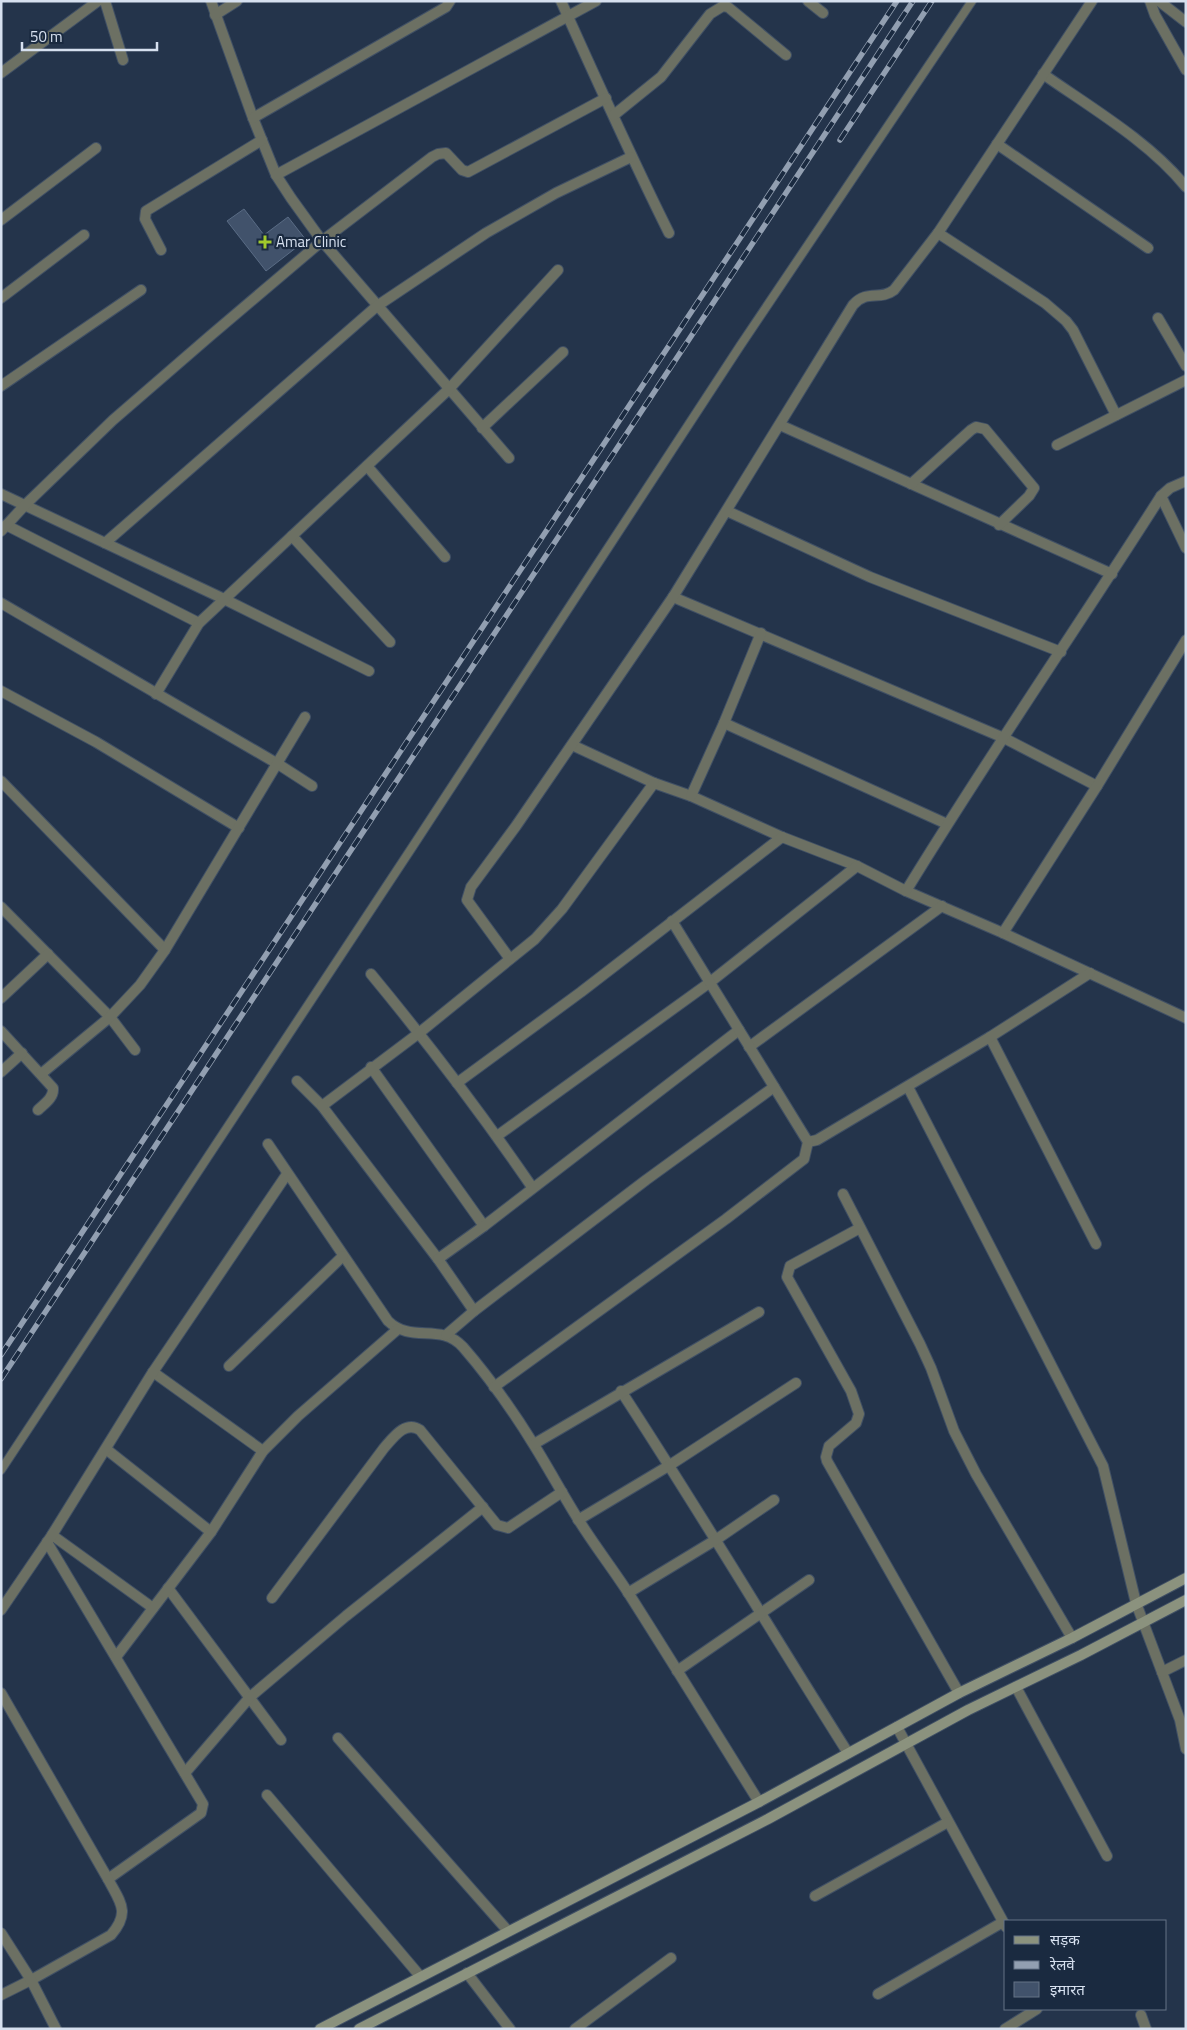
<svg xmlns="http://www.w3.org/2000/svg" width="1187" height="2030" font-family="'Titillium Web','Noto Sans Devanagari',sans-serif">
  <rect width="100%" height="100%" fill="#24344b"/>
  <polygon fill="#41526b" stroke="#5a6c85" points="244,209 264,235 288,217 306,240 266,271 227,221"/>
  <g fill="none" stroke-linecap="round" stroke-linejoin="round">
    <defs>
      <polyline id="service" points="1,1470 413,846 740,346 972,1"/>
      <g id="minor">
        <polyline points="105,1 123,60"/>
        <polyline points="211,1 253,118 276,175 291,198 322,241 509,458"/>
        <path d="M561 1C596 79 631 157 669 233"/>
        <polyline points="808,1 823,13"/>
        <polyline points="1150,1 1155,15 1186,70"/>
        <polyline points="1159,1 1186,22"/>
        <polyline points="215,15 237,1"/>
        <polyline points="1,73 98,1"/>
        <path d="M1043 74C1090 107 1150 142 1186 187"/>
        <polyline points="614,115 661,77 710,14 723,6 728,7 786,55"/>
        <polyline points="253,118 446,7 450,1"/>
        <polyline points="997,144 1148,248"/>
        <polyline points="276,175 596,1"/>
        <polyline points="1,220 96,148"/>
        <polyline points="938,233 1045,303 1066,321 1073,330 1116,415"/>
        <polyline points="161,250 145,219 146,211 262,140"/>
        <polyline points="1,298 84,235"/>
        <polyline points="1158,318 1186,366"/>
        <polyline points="1,386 141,290"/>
        <polyline points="780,425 1112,574"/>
        <polyline points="482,428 563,352"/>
        <polyline points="1057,445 1186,380"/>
        <polyline points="367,466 445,557"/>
        <polyline points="911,484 971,430 976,427 985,429 1034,488 1029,496 999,525"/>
        <polyline points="1,494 224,599 369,671"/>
        <polyline points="1161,496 1186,548"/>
        <polyline points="727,511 870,577 1061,652"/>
        <polyline points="6,525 199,623"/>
        <polyline points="1,531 25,505 113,420 210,336 322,241 432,157 438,154 446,153 462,170 468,172 606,98"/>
        <polyline points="292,536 390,642"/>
        <polyline points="105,543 377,306 486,233 556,193 631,157"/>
        <polyline points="673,597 1004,738 1097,786"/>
        <polyline points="1,603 278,764 312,786"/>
        <polyline points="1,691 96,742 239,828"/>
        <polyline points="156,694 199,623 449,389 558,270"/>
        <polyline points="724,723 947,824"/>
        <polyline points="572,745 654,783 691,796 782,837 857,866 906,891 1003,933 1186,1018"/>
        <polyline points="1,781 165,950"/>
        <polyline points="691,796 724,723 761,633"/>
        <path d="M906 891C988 757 1077 628 1161 496L1170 488 1186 481"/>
        <polyline points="1,907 110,1017 135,1050"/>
        <polyline points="1003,933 1097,786 1186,640"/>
        <path d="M510 959 467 900 471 887 516 826 673 597 853 305C867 289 880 301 894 290L938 233 1092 1"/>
        <path d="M371 974C428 1043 482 1114 532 1187"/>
        <polyline points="1,998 48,954"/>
        <path d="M1 1031 53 1088C54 1098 44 1104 38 1110"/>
        <polyline points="990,1037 1096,1244"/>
        <polyline points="749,1047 942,906"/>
        <polyline points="371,1067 484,1226"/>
        <polyline points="1,1072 22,1053"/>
        <polyline points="41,1074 110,1017 140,985 165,950 305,717"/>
        <polyline points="297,1081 322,1106 438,1259 474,1311"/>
        <polyline points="457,1083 581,992 782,837"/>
        <polyline points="908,1087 1103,1466 1136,1603 1180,1720 1186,1749"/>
        <polyline points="322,1106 419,1033 535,939 562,909 654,783"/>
        <polyline points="497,1136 709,983 857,866"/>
        <polyline points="808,1142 817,1140 990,1037 1090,973"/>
        <path d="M268 1144 388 1321C412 1344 440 1322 463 1347 489 1377 513 1411 534 1445 549 1469 563 1495 578 1519 594 1545 613 1569 629 1594 673 1663 716 1733 759 1802"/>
        <polyline points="843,1194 920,1344 931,1368 954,1431 976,1474 1072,1638"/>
        <polyline points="860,1228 790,1266 787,1277 851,1391 859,1414 856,1423 829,1446 826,1457 827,1461 959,1693"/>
        <polyline points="438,1259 484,1226 739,1030"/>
        <polyline points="446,1335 474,1311 646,1180 774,1087"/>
        <polyline points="229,1366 343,1256"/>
        <polyline points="153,1372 263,1451"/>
        <polyline points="494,1387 726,1219 804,1159 808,1142 672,921"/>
        <path d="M621 1391C699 1510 772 1633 848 1753"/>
        <polyline points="534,1444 759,1312"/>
        <polyline points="106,1449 211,1532"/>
        <polyline points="578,1520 670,1465 796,1383"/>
        <polyline points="52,1535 153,1608"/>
        <polyline points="47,1542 203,1804 201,1813 108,1879"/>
        <polyline points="168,1588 281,1740"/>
        <polyline points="628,1593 717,1539 774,1500"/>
        <path d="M272 1598 384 1448C393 1438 405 1420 420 1430L497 1525 508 1528 562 1492"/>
        <polyline points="1,1610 52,1535 153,1372 287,1174"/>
        <polyline points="116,1657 211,1532 263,1451 298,1416 398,1329"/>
        <polyline points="677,1671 809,1580"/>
        <polyline points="1162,1672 1186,1660"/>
        <polyline points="1016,1687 1107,1856"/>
        <path d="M1 1693 108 1879C120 1902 131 1912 111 1935L31 1980 1 1995"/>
        <polyline points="897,1727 1006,1927"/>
        <polyline points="338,1738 508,1931"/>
        <polyline points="185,1773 250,1697 346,1616 483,1507"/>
        <polyline points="267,1795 420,1976"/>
        <polyline points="815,1896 948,1822"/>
        <polyline points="1,1933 31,1980 56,2029"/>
        <polyline points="467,1973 510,2029"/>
        <polyline points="878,1994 1003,1922"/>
        <polyline points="1141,2015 1146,2029"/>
        <polyline points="575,2029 671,1958"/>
        <polyline points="1005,2029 1037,2009"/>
      </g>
      <g id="secondary">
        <polyline points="320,2029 759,1802 959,1693 1072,1638 1186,1578"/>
        <polyline points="359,2029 768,1819 968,1710 1081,1655 1186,1600"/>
      </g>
    </defs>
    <use href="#service" stroke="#405065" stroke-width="10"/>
    <use href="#minor" stroke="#405065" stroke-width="12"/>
    <use href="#secondary" stroke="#405065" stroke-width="12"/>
    <use href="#service" stroke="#6c7063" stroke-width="8"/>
    <use href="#minor" stroke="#6c7063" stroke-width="10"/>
    <use href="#secondary" stroke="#8b927e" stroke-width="10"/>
    <defs>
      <g id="rail">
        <polyline points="840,140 932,1"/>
        <polyline points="1,1355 897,1"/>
        <polyline points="1,1379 913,1"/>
      </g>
    </defs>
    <use href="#rail" stroke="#929fb1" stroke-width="5.5"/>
    <use href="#rail" stroke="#1a2a40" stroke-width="4" stroke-dasharray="11" stroke-linecap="butt"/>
  </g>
  <path fill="#a0ca2c" stroke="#1a2a40" stroke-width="2" d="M262.5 234.5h5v5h5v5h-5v5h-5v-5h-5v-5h5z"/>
  <g text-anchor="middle" stroke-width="4.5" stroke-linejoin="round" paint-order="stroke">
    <g font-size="15" fill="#d6e0ef" stroke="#1a2a40" text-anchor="start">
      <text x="276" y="247">Amar Clinic</text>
    </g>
  </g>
  <rect width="1187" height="2030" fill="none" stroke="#d6e0ef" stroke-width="5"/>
  <rect x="1004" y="1920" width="162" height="90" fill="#1a2a40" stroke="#657386"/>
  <rect x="1014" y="1936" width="25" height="8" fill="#8b927e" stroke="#657386"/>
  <text x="1050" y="1945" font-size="15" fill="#d6e0ef">सड़क</text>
  <rect x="1014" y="1961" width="25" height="8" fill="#929fb1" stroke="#657386"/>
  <text x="1050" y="1970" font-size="15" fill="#d6e0ef">रेलवे</text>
  <rect x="1014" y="1982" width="25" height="15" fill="#41526b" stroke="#657386"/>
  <text x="1050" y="1995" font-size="15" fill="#d6e0ef">इमारत</text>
  <path d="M22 42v8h135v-8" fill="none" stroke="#d6e0ef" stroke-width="2.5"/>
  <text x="30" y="42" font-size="15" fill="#d6e0ef" stroke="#1a2a40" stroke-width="4" paint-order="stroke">50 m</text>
</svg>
